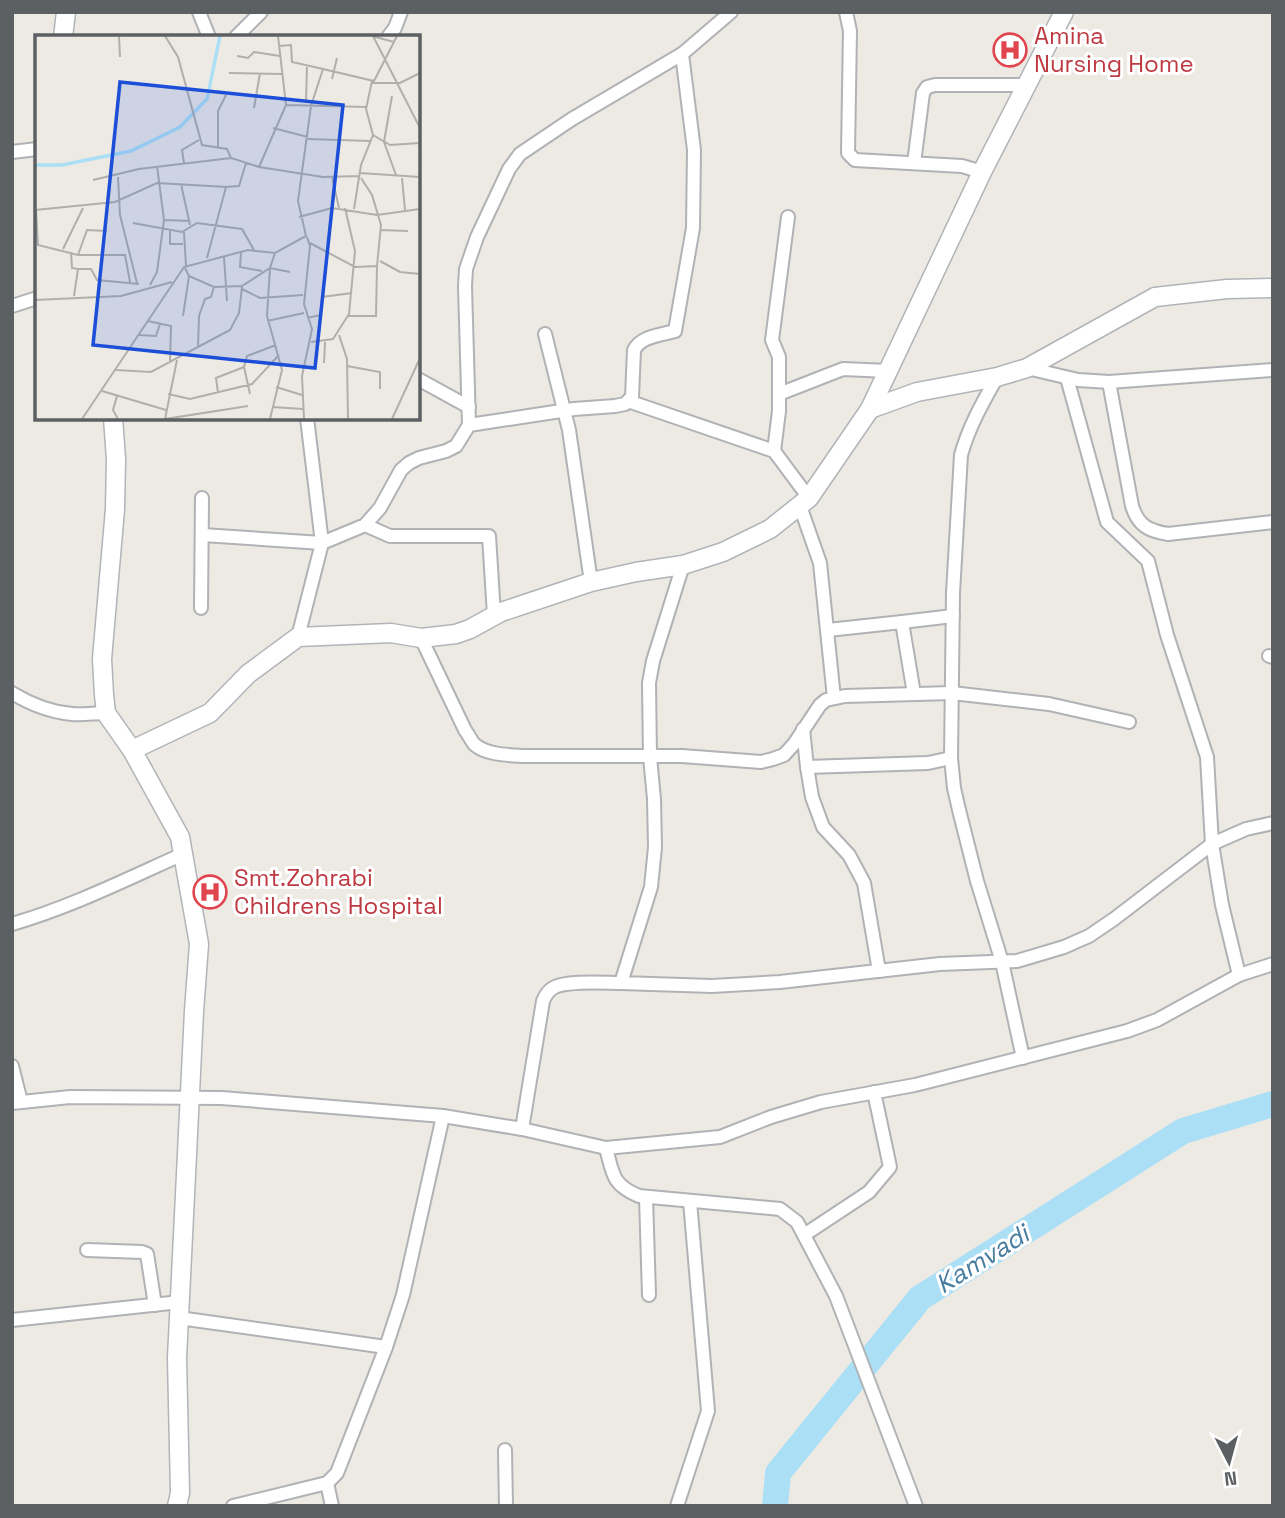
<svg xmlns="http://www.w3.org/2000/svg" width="1285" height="1518" font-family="'Space Grotesk',sans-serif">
  <rect width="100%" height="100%" fill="#edeae4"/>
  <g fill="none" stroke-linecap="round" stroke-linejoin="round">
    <polyline stroke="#abdff6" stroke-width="26" points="775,1506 778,1473 920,1298 1183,1131 1273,1104"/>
    <defs>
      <g id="street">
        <polyline points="199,12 209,37"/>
        <polyline points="846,12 850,31 848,153 855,160 962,166 982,172"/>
        <polyline points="236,37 261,12"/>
        <polyline points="388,37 395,28 401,12"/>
        <polyline points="12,152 37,149"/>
        <polyline points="914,163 923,93 927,87 935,85 1027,85"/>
        <polyline points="12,306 37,298"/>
        <polyline points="545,334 569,430 591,582"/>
        <polyline points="1027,368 1078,380 1109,382 1273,370"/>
        <path d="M997 377C983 402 969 426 961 455L953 593 951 758 954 788 959 810 977 881 1002 962 1023 1058"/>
        <polyline points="1067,378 1107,522 1148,561 1167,635 1207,757 1212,844 1222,905 1239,975"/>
        <polyline points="418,379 469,407"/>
        <path d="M1109 382 1132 506C1138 525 1148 531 1168 534L1273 522"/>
        <polyline points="779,394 843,369 888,371"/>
        <polyline points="628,401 774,451 809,498"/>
        <polyline points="469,425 465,286 466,269 477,237 509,169 520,154 572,119 682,54"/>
        <polyline points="774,451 779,411 779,357 772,340 788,217"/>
        <polyline points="800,506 820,563 834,698"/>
        <polyline points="365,525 390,536 489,536 494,615"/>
        <path d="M203 535 322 543 358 528 365 525 380 508 401 470 409 463 419 458 446 451 456 446 469 425 574 409 615 406 625 404 632 397 634 350C641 336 661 335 675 331L693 228 694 150 682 54 731 12"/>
        <polyline points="683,565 653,661 649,683 650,757 654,799 655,847 651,887 621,983 712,986 780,982 940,964 1017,961 1064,947 1089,936 1114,919 1212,844 1246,829 1273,823"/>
        <polyline points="201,608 202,498"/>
        <polyline points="902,622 953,616"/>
        <polyline points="828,630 902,622 914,694"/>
        <polyline points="298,637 322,543 307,418"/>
        <path d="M421 638 465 730C468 734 471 740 474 744 486 755 508 755 524 756H682L761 762 773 759 784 755 794 744 820 705 826 700 845 696 952 693 1049 704 1129 722"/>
        <polyline points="1269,656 1273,657"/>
        <path d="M12 693C30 704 50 712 72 714 83 715 95 713 106 713"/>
        <polyline points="803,729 807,767 812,797 823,827 849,855 864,883 879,971"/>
        <polyline points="807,767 928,763 951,758"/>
        <path d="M12 924C71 907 127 879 183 854"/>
        <polyline points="12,1066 21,1102"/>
        <path d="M12 1103 70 1097 222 1098 443 1116 522 1129 606 1148C613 1174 612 1185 639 1196L780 1209 797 1222 836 1296 916 1506"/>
        <path d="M522 1129 543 1001C545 996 548 991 553 988 566 980 605 983 621 983"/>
        <polyline points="606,1148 720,1137 771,1117 821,1102 915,1085 1127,1031 1157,1020 1239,975 1273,964"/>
        <polyline points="646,1197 649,1295"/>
        <polyline points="804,1235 869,1192 890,1167 874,1092"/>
        <polyline points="87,1250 142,1252 147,1254 155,1305"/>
        <polyline points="179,1318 386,1347"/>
        <polyline points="12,1320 180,1302"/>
        <polyline points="505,1450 506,1506"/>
        <polyline points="327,1483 332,1506"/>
        <polyline points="233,1506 327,1483 337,1473 386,1347 403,1295 443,1116"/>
        <polyline points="677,1506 708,1411 690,1201"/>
      </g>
      <g id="secondary">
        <polyline points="63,37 66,12"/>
        <polyline points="870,409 917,392 997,377 1027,368 1155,297 1227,289 1273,288"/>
        <polyline points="113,418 116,459 115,509 102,659 104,695 106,713 132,750"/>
        <polyline points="177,1506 180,1493 177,1358 194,1011 199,944 180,837 132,750 210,713 248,674 298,637 391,633 421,638 456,634 470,629 501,612 591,582 636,572 683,565 723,552 770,529 809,498 870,409 982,172 1064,12"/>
      </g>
    </defs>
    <use href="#street" stroke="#b0b2b5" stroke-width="16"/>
    <use href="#secondary" stroke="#b1b4b8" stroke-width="21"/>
    <use href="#street" stroke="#fff" stroke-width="12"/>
    <use href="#secondary" stroke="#fff" stroke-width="18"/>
  </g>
  <defs>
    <symbol id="hospital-ring" viewBox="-11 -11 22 22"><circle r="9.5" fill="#fff" stroke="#e0444e" stroke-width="1.5"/><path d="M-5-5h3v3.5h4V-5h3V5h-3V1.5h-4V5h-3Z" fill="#e0444e"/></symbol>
  </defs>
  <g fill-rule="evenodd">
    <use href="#hospital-ring" x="991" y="31" width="38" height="38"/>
    <use href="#hospital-ring" x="191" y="873" width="38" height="38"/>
  </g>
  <g text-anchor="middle" stroke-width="6" stroke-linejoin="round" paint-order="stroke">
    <g font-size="24" fill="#be3a42" stroke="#fff" text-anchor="start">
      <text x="1034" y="44">Amina<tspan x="1034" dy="28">Nursing Home</tspan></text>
      <text x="234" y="886">Smt.Zohrabi<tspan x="234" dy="28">Childrens Hospital</tspan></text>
    </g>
    <g font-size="26" font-style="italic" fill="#477c9e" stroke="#fff">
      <text transform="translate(982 1259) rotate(-32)" y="9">Kamvadi</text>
    </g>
  </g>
  <g transform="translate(35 35)">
    <rect width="385" height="385" fill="#edeae4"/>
    <path fill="none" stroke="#abdff6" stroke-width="3.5" d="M0 130H27L96 116 145 92 172 64 185 1"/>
    <path fill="none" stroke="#afafac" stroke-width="2" d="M84 1 85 22M130 1 143 22 167 110 192 114 196 123 224 132 288 142 325 141M337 1 359 7M338 1 385 93M244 11 256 10 257 27 288 34M202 21 213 23 219 17 245 21M194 38 247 39M297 44 302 23M337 48H365L385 38M357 61 349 107 361 140M271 68 272 30M251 70 332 72M219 73 225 38M238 93 273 102M338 100 355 110 385 108M273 104 335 106M183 113V76L191 60M149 128 147 115 164 105M224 132 251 70 243 1M325 138 385 142M83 142 85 180 102 248M297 142 304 173M367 143 370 175M58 145 104 134 196 123M146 149 155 190M191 152 204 151 211 128M319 174 326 130 338 100 331 74 337 46M0 175 80 167 122 148 191 152 172 223M1 175 3 210 43 220H90L95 247M264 182 297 173 342 180 385 174M129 185 155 186M98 188 147 197 162 188 207 194 219 215M346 195 373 196M135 196V209H148M149 197 151 231M275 208 320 232 342 231 346 190 337 160 326 143M28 214 48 173M36 217 37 233 43 234 39 261M206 218 205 232 227 236M43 220 52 195 72 196M189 222 192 266M345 226 365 237 385 239M150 233 154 241 179 252M43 234H56L62 245 104 249M115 250 122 237 129 185 122 131M207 254 225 263 268 260M0 265 86 261 137 247M148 281 154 241M313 281H341L342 231M272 283 286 280 287 262 317 258M113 286 136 291 135 327M232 286 269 278M104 300 121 301 125 289M304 300 312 324 313 384M276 307 298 304 314 279 320 216 310 173M163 312 195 295 204 278 207 252M142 325 130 384 213 371M289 328 290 307M312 331 345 337V354M81 335 116 337 163 312 164 281 170 264 176 262 179 252 207 251 235 233 255 237M241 352 267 360M67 356 131 375M183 358 181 343 209 332M133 359 155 364 217 349 244 320M215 359 209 332 212 321 241 310M82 361 78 375 83 384M237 372 268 374M47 384 149 232 213 215 240 218 271 201 263 166 276 71 288 34 339 46 362 1M235 384 247 335 232 281 235 233 240 218M269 384 267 341 277 294 269 269 275 211 272 202M357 384 385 323"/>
    <path fill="#1d4ed8" fill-opacity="0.15" stroke="#1d4ed8" stroke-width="3.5" d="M85 47 308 70 280 333 58 310Z"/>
    <rect width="385" height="385" fill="none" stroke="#5c6063" stroke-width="3.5"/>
  </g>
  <rect width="1285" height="1518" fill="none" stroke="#5c6063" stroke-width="28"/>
  <g transform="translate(1229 1462) rotate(174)" stroke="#ffffff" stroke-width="5" paint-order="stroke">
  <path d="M0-5L12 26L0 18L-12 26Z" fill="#5c6063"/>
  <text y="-10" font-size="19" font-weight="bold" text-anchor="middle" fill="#5c6063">N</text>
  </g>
</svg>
